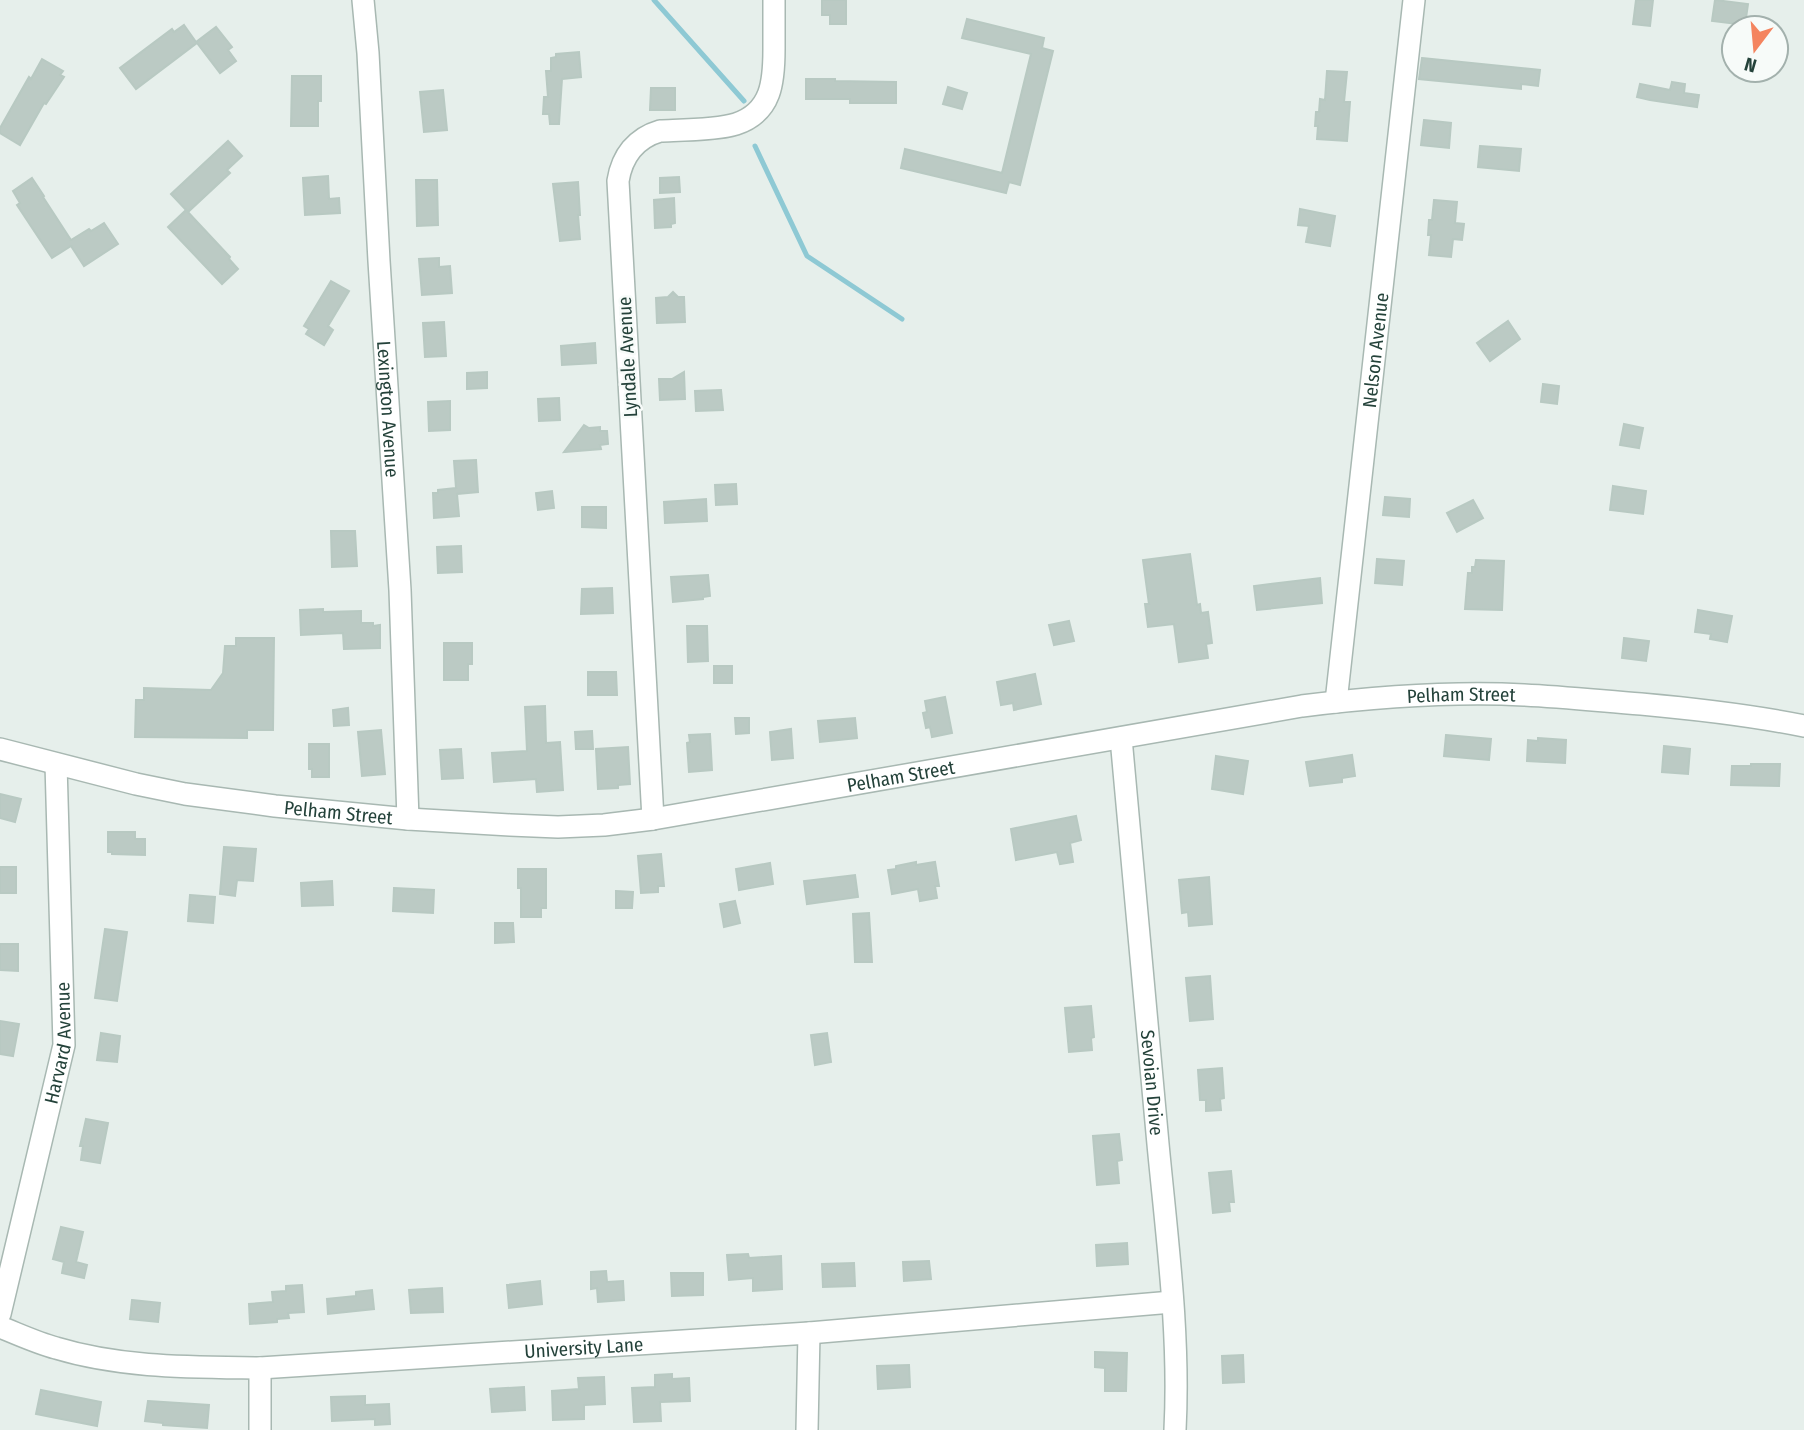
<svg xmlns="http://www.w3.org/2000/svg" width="1804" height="1430" font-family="'Fira Sans Condensed',sans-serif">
  <rect width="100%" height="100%" fill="#e6efeb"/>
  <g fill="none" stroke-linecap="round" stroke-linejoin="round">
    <g stroke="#8ec9d4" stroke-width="5">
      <polyline points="654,0 744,101"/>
      <polyline points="755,146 807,256 902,319"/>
    </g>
  </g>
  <g fill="#bbcac4" stroke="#b8c9c2" stroke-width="2">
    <polygon points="822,0 846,0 846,24 830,24 830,15 822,15"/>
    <polygon points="1636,0 1653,0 1650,26 1633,24"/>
    <polygon points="1715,0 1748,4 1745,25 1712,21"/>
    <polygon points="967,19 1044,38 1042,48 1053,51 1020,185 1009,182 1006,193 901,168 905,149 1002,173 1031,54 962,38"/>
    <polygon points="184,25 196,42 216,27 232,47 228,50 236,61 220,73 197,43 136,89 120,68 172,29 174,32"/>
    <polygon points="579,52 581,77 562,79 559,124 550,124 549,114 543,114 544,97 548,97 546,71 551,71 551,58 556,57 556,54"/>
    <polygon points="1422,58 1540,70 1538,86 1521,84 1521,89 1419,79"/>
    <polygon points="42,59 63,71 60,75 64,77 46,104 44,103 20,145 0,133 0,128 29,77 31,79"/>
    <polygon points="1327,71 1347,72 1344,102 1350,102 1347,141 1317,139 1318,126 1315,126 1316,112 1319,112 1320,99 1325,100"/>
    <polygon points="292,76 321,76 321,101 318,101 318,126 291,126"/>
    <polygon points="806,79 835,79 835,81 896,82 896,103 850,103 850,99 806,99"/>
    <polygon points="1672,82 1685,84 1684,93 1699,95 1697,107 1650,100 1637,97 1640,84 1670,90"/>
    <polygon points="948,87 967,93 962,109 943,104"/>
    <polygon points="651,88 675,88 675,110 650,110"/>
    <polygon points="443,90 447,130 424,132 420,92"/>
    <polygon points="1424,120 1451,123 1449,148 1421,145"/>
    <polygon points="228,141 242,156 227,170 230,173 188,212 171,194"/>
    <polygon points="1480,146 1521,149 1519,171 1478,167"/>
    <polygon points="328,176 329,199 339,198 340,213 305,215 303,178"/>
    <polygon points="679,177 680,192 660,193 660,178"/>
    <polygon points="32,178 44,196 43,197 71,240 89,229 91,231 104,223 118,244 84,266 71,246 52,258 17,205 20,203 13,191"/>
    <polygon points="416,180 437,180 438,225 417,226"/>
    <polygon points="578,182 580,215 578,215 580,239 560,241 553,184"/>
    <polygon points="674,198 675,223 671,224 671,227 655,228 654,200"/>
    <polygon points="1434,200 1457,202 1455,223 1464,224 1462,240 1453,239 1451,257 1429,255 1431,235 1428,235 1429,220 1432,220"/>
    <polygon points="1300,209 1335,216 1330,246 1306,242 1309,226 1298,225"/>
    <polygon points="186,210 230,257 229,259 238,269 222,284 168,227"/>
    <polygon points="439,258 439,267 450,266 452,293 422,295 419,259"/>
    <polygon points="331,281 349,291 328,326 333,330 324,345 306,334 309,329 304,326"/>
    <polygon points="673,292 678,297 684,297 685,322 657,323 656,298 668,297"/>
    <polygon points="1508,321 1520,339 1490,361 1477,343"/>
    <polygon points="444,322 446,356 425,357 423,323"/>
    <polygon points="595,343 596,363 562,365 561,346"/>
    <polygon points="487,372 487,388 467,389 467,373"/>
    <polygon points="684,372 685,399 660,400 659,379 672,379"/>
    <polygon points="1543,384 1559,386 1557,404 1541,402"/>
    <polygon points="721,390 723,410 696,411 695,391"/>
    <polygon points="559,398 560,420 539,421 538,399"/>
    <polygon points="450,401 450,430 429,431 428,402"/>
    <polygon points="1624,424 1643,428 1639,448 1620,445"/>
    <polygon points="584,425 589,428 600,427 600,431 607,431 608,444 600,445 601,449 564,452"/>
    <polygon points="476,460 478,492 457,494 459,516 434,518 433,493 438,493 438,490 456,488 454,461"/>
    <polygon points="736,484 737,504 716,505 715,485"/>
    <polygon points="1613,486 1646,491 1643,514 1610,510"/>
    <polygon points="552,491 554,508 538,510 536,493"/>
    <polygon points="1385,497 1410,499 1409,517 1383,515"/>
    <polygon points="706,499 707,521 665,523 664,502"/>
    <polygon points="1473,500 1483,518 1457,532 1447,513"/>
    <polygon points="582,507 606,507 606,528 582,527"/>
    <polygon points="331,531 355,531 357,566 332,567"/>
    <polygon points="461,546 462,572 438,573 437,547"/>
    <polygon points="1190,554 1197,605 1200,604 1201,613 1208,612 1212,643 1206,644 1208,658 1179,662 1174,624 1148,627 1145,604 1149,604 1143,560"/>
    <polygon points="1377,559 1404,561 1402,585 1375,583"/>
    <polygon points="1476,560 1504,561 1502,610 1465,609 1468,573 1472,573 1472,567 1475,567"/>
    <polygon points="708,575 710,596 703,597 703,599 673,602 671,577"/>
    <polygon points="1320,578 1322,603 1257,610 1254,586"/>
    <polygon points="612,588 613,613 581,614 582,589"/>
    <polygon points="323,609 323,612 361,611 361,623 373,623 373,626 380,625 380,648 344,649 343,633 301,635 300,610"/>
    <polygon points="1698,610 1732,616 1727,642 1710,639 1711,634 1695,632"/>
    <polygon points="1069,621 1074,641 1054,645 1049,625"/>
    <polygon points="687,626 707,626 708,661 688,662"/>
    <polygon points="236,638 274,638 273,730 247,730 247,738 135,737 136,700 144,700 144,688 211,690 223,673 225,646 236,646"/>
    <polygon points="1624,638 1649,641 1646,661 1622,658"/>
    <polygon points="444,643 472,643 472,664 468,664 468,680 444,680"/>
    <rect x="714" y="666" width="18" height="17"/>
    <polygon points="588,672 616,672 617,695 588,695"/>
    <polygon points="1035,674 1041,704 1014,710 1013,703 1001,705 997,682"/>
    <polygon points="945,697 952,733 932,737 930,727 926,728 923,713 927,712 925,701"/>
    <polygon points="545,706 546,743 560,742 563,790 537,792 536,779 494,782 492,753 527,751 525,707"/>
    <polygon points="348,708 349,725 334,726 333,710"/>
    <polygon points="735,718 749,718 749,733 736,734"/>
    <polygon points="855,718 857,738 820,742 818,721"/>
    <polygon points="791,729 793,758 772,760 770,732"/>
    <polygon points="381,730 385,774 362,776 358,732"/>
    <polygon points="592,731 593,749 576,749 575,732"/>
    <polygon points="710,734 712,770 689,772 687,743 690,742 689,735"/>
    <polygon points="1446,735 1491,739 1489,760 1444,756"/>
    <polygon points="1538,738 1566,740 1565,763 1527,761 1528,740 1538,741"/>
    <polygon points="309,744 329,744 329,777 312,777 312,769 309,769"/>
    <polygon points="1664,746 1690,749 1688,774 1662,772"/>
    <polygon points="628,747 630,784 618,785 618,788 598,789 596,749"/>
    <polygon points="461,749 463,778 442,779 440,750"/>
    <polygon points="1352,755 1355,776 1342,778 1342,782 1310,786 1306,762"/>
    <polygon points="1216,756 1248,761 1243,794 1212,789"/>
    <polygon points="1751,764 1780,764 1779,786 1731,785 1732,766 1751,766"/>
    <polygon points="0,794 21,799 15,822 0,818"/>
    <polygon points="1076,816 1081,840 1070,843 1073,862 1060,864 1057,852 1016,860 1011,829"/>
    <polygon points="108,832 135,832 135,839 145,839 145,855 112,854 112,852 108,852"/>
    <polygon points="224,847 256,849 253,881 237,880 235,896 220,894"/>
    <polygon points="661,854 664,886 658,886 658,892 641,893 638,856"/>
    <polygon points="916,862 916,865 935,862 939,886 935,886 937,898 920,901 918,889 892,894 888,870 896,869 896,866"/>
    <polygon points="770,863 773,884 739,890 736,869"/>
    <rect x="0" y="867" width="16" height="26"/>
    <polygon points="518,869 546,869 546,908 541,908 541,917 521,917 521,888 518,888"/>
    <polygon points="855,875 858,897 807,904 804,881"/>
    <polygon points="1209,877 1212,924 1189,926 1188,912 1182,913 1179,880"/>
    <polygon points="332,881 333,905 302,906 301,883"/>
    <polygon points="394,888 434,890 433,913 393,911"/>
    <polygon points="616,891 633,892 632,908 616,908"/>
    <polygon points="190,895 215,897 213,923 188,921"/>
    <polygon points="735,901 740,923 724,927 720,904"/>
    <polygon points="869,913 872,962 855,962 853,914"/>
    <polygon points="495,923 513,923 514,942 495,943"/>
    <polygon points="105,929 127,932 117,1001 95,998"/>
    <polygon points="0,944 18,944 18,971 0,970"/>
    <polygon points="1210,976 1213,1019 1190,1021 1186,978"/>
    <polygon points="1091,1006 1094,1037 1091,1038 1092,1050 1069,1052 1065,1008"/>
    <polygon points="0,1021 19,1024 13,1056 0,1054"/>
    <polygon points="101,1033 120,1036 117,1062 97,1060"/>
    <polygon points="827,1033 831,1062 815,1065 811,1035"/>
    <polygon points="1222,1068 1224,1098 1220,1099 1221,1110 1206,1111 1206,1100 1200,1100 1198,1070"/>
    <polygon points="86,1119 108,1123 100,1163 81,1160 83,1146 80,1146"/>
    <polygon points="1119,1134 1122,1160 1117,1161 1119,1183 1097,1185 1093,1136"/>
    <polygon points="1231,1171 1234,1202 1229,1202 1230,1211 1213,1213 1209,1173"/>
    <polygon points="61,1227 83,1232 76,1262 87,1265 84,1278 62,1273 64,1262 53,1259"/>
    <polygon points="1127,1243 1128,1264 1097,1266 1096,1245"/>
    <polygon points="748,1254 749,1258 781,1256 782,1289 753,1291 753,1278 729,1280 727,1255"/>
    <polygon points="929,1261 931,1279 904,1281 903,1262"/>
    <polygon points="854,1263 855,1286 823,1287 822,1264"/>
    <polygon points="606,1271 607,1282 623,1281 624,1300 598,1302 597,1288 591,1289 591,1272"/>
    <polygon points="671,1273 703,1273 703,1295 672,1296"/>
    <polygon points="540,1281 542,1304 509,1308 507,1285"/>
    <polygon points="302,1285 304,1312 288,1313 289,1318 277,1319 277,1322 250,1324 249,1304 273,1302 272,1292 286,1291 286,1286"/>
    <polygon points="442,1288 443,1312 411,1313 409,1290"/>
    <polygon points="372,1290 374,1309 328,1314 327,1299 356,1296 356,1292"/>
    <polygon points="132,1300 160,1303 158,1322 130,1319"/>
    <polygon points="1095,1352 1127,1353 1126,1391 1105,1391 1105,1368 1095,1367"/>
    <polygon points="1243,1355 1244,1382 1223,1383 1222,1356"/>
    <polygon points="909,1365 910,1387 878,1389 877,1366"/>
    <polygon points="672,1374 672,1379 689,1378 690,1401 660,1402 661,1421 634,1422 632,1388 655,1387 655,1375"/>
    <polygon points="604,1377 605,1404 584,1405 584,1419 553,1420 552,1391 579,1389 578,1378"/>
    <polygon points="524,1387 525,1410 492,1412 490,1389"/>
    <polygon points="41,1390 101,1402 97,1426 36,1414"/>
    <polygon points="365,1396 365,1405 389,1404 390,1424 375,1425 375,1419 332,1421 331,1397"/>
    <polygon points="148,1401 209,1405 207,1428 163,1425 163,1423 145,1421"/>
  </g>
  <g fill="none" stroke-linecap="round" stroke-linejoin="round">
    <defs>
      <g id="minor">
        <path id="s1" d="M363 0 368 53 379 261 400 590 408 819"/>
        <path id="s2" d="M1336 702 1414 0"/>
        <path id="s3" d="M1121 738C1133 873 1146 1009 1158 1144 1167 1239 1180 1335 1175 1430"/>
        <path d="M653 819 618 181C622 156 636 138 660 131 681 130 717 130 736 124 772 112 774 81 774 49 774 33 774 16 774 0"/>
        <path id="s4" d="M0 1314 64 1045 56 764"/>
        <path id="s5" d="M0 1327C18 1334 37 1343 56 1348 122 1368 191 1367 260 1368L809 1333 1172 1302"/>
        <polyline points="260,1368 260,1430"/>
        <polyline points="807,1430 809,1333"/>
      </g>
      <g id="tertiary">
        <path id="s6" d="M0 749 136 784 185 794 275 806 408 819 510 825 558 827 604 825 653 819 1302 706C1375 697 1450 691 1524 695 1563 697 1602 701 1641 704 1696 709 1750 715 1804 726"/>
      </g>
    </defs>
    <use href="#minor" stroke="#a8b8b2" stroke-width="24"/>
    <use href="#tertiary" stroke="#a8b8b2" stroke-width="24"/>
    <use href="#minor" stroke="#fff" stroke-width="21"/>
    <use href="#tertiary" stroke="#fff" stroke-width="21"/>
  </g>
  <g text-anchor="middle" stroke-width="5" stroke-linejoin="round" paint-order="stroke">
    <g font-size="19" fill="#24423a" stroke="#f7fbf9">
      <text dy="7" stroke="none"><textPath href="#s2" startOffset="354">Nelson Avenue</textPath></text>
      <text transform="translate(627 357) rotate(-93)" y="7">Lyndale Avenue</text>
      <text dy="7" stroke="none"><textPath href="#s1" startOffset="410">Lexington Avenue</textPath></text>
      <text dy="7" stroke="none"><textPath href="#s6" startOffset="1479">Pelham Street</textPath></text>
      <text dy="7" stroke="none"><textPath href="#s6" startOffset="912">Pelham Street</textPath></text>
      <text dy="7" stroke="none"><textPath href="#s6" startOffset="345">Pelham Street</textPath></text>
      <text dy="7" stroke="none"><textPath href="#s4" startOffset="278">Harvard Avenue</textPath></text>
      <text dy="7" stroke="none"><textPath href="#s3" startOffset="346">Sevoian Drive</textPath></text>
      <text dy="7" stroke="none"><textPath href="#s5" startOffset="590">University Lane</textPath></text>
    </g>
  </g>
  <g transform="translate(1755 49) rotate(196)"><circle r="33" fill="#f7fbf9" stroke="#a3b1ad" stroke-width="2"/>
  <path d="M0-5L12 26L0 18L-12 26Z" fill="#f4845f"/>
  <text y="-10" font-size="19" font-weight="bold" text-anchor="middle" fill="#24423a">N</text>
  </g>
</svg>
